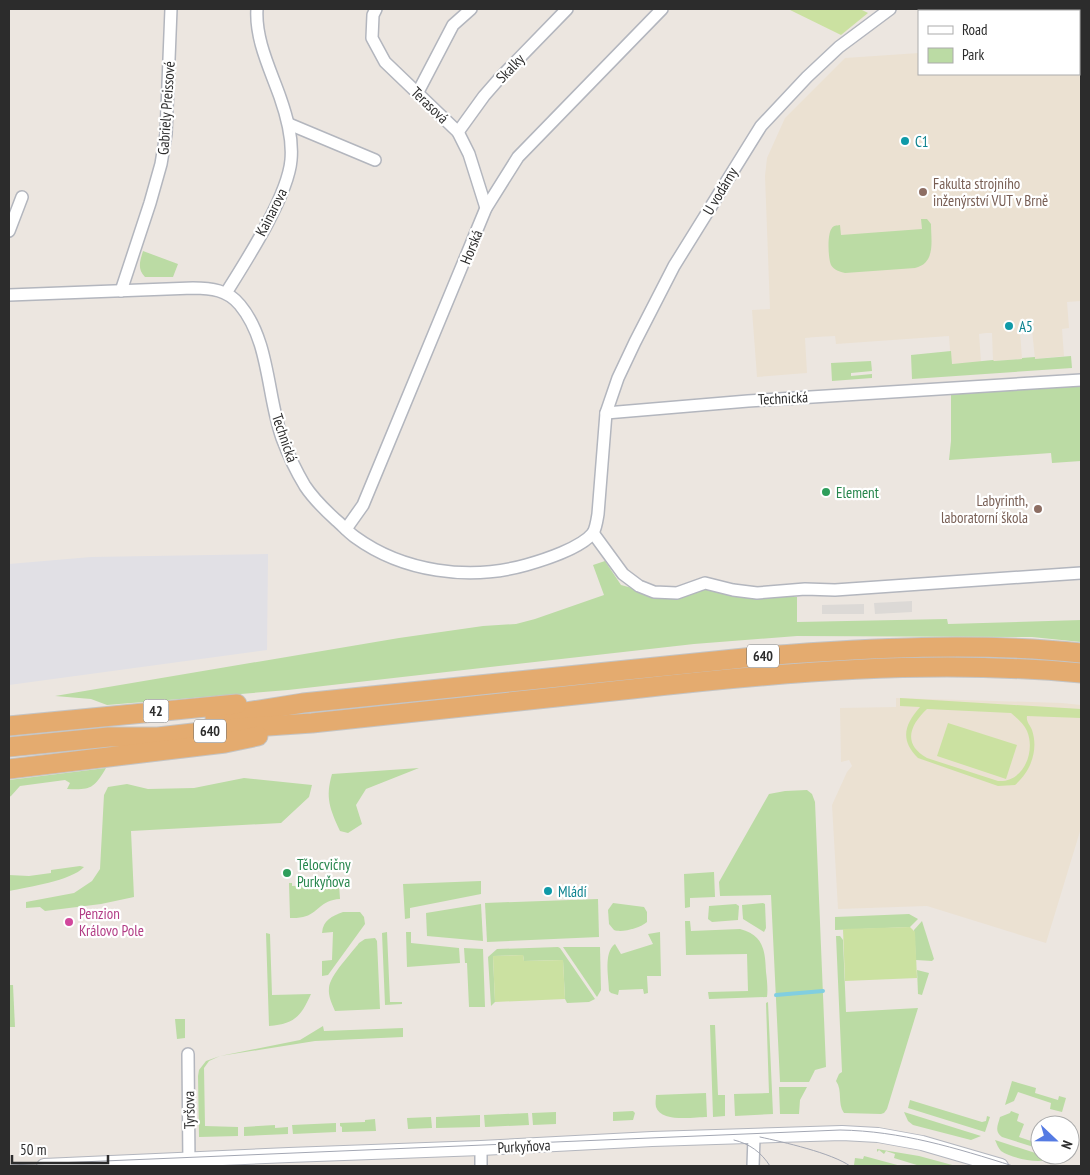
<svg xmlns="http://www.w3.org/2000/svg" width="1090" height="1175" font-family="'PT Sans Narrow',sans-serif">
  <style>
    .industrial { fill: #e1e0e5 }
    .education { fill: #ebe1d2 }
    .green { fill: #bbdba4 }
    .pitch { fill: #cbe1a1; fill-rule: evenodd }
    .plaza { fill: #dcd9d6 }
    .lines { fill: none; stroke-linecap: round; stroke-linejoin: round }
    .stream { stroke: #81cee0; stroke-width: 4 }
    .minor-casing { stroke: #b3b6be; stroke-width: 14 }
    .tertiary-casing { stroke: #b3b6be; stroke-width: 16 }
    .trunk-casing { stroke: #c4c4c4; stroke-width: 21 }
    .minor { stroke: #fff; stroke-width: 11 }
    .tertiary { stroke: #fff; stroke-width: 14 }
    .trunk { stroke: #e4ab6f; stroke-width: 19 }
    .tram { stroke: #a3a7b3; stroke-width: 1 }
    .culture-dot { fill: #0f9aa8; stroke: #fff; stroke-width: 2 }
    .education-dot { fill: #8d6e63; stroke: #fff; stroke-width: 2 }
    .leisure-dot { fill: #2e9e5b; stroke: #fff; stroke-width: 2 }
    .hotel-dot { fill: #d1479c; stroke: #fff; stroke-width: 2 }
    .labels { text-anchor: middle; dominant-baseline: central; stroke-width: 4.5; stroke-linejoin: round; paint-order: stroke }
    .shield { fill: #fff; stroke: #6b6b6b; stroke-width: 1 }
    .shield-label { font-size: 14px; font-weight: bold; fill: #2c2c2c }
    .street-label { font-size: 15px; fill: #2c2c2c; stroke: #fff }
    .culture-label { font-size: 15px; fill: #0d838f; stroke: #fff; text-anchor: start }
    .education-label { font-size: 15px; fill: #785e54; stroke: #fff; text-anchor: start }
    .leisure-label { font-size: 15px; fill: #27864d; stroke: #fff; text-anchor: start }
    .hotel-label { font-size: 15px; fill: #b23c85; stroke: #fff; text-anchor: start }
  </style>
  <rect width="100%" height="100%" fill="#ece6e0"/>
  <!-- industrial -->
  <polygon class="industrial" points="268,554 267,650 9,685 9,564 91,557"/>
  <!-- education -->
  <g class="education">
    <polygon points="1058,9 1081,9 1081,301 1067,302 1069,328 1062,329 1064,356 1035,359 1032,330 1020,331 1022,359 993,361 992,333 986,333 979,334 981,362 951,364 949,336 836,344 835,336 816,337 805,338 807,373 757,377 752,310 770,309 765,176 767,158 785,118 845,58 919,53 919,74 1079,74 1079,11 1057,11"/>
    <polygon points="896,698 1062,703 1081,705 1081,828 1046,943 927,906 838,909 832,805 847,772 852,766 849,760 841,762 840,708 896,707"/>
  </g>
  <!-- green -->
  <g class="green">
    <path d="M 921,219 L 927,219 L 931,224 C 931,241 936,263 915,268 L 845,273 C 840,272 834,270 831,265 C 828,258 827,233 832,228 C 834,225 836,226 840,225 L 841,235 L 922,229 Z"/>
    <path d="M 143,251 L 178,264 L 173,277 L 145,277 C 137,269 140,261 143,251 Z"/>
    <polygon points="951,351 952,364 993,360 994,361 1022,359 1022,358 1035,357 1035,359 1071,356 1072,368 912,379 911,355"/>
    <polygon points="871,361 872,371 851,373 851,376 872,374 872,378 832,381 831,363"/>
    <polygon points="1081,385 1081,461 1052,463 1051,453 949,460 951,441 951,392"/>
    <polygon points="605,561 621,585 672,599 706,589 755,596 797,597 797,622 947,619 948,624 1081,620 1081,642 1032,637 797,636 694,644 288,690 107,705 91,699 55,696 399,638 483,626 516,624 535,619 604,595 593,565"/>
    <path d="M 106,768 C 94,789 90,790 67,789 L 70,783 L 65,780 L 20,786 L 11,796 L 9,797 L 9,780 Z"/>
    <path d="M 419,768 L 366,789 L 356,805 L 362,824 L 348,833 L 340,831 C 330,809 325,798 332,774 Z"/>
    <polygon points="244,778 312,785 309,797 281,823 131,831 134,897 101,904 45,911 40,907 26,908 26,902 74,893 92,881 100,869 104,795 108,787 127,784 148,789 194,788"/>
    <polygon points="807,790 812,794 815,802 826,1067 815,1070 809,1082 780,1082 771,895 720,896 719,882 769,794 785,791"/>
    <path d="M 80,866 L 84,867 C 71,881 28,887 9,891 L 9,875 L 29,876 L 51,873 L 51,870 Z"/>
    <polygon points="714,872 715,897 690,898 690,907 685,908 684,874"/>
    <polygon points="481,881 481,894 410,908 410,918 405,919 403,884"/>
    <path d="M 289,883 L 292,883 L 292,886 L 339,884 L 340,899 C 320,900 318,914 303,917 C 299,918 294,918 290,918 Z"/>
    <polygon points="598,899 599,937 487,942 485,903"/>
    <path d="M 613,903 L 644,907 L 647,912 L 647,922 C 640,928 622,933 614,930 L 609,924 L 608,910 Z"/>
    <polygon points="763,903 765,904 766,928 764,932 743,919 742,905"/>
    <polygon points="481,904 483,941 427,936 426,913"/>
    <polygon points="736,904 739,906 738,920 712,922 708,919 709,906"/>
    <path d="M 343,912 L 360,912 L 364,917 L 365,924 L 328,975 L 322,976 L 322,961 L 332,960 L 333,932 L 322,933 C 323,920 332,916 343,912 Z"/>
    <polygon points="909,914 918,919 910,927 835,930 835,917"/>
    <path d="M 685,921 L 690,921 L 691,931 L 740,929 C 764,935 765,951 766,972 C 767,980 768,989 767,997 L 709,999 L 708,992 L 748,991 L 747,954 L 686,955 Z"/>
    <polygon points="922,921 934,959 932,961 916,960 914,930"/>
    <polygon points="387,932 390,1002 402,1002 402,1004 385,1005 382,933"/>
    <polygon points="406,932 411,932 411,943 459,948 460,963 407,967"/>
    <path d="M 660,932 L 661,976 L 647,976 L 648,993 L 644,994 L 643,989 L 619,990 L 618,995 L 611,993 L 609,991 C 609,978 603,953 615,944 L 621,954 L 653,944 L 648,934 Z"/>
    <path d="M 266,933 L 270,934 L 272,995 L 311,994 C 301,1016 295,1024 269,1026 Z"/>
    <path d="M 836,936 L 840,936 L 843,940 L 846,1012 L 918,1008 L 887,1109 L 884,1113 L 881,1114 L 844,1113 C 837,1103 843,1091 836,1081 L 839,1074 L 842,1072 Z"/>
    <path d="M 375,938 L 377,941 L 380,1009 L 335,1011 C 332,1004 328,996 329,988 C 330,975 351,954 359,943 L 365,939 Z"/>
    <polygon points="558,947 560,948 595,999 589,1002 567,1003 565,999 563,960 524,961 523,955 493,956 495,1002 491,1006 488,957 497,949"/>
    <polygon points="563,947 600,947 601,990 597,997"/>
    <polygon points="464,948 483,949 485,1007 469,1007 467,963 465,963"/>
    <polygon points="917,970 929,973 922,995 918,994"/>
    <polygon points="9,985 13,985 15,1027 9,1027"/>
    <polygon points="768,1002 773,1114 735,1116 734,1094 769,1093 766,1003"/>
    <polygon points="175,1019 185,1019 185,1038 177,1039"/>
    <polygon points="710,1025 715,1025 718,1095 725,1095 725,1116 713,1117"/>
    <polygon points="323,1026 324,1031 403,1028 403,1037 315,1041 220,1056 209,1061 204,1068 205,1126 238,1127 238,1136 199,1137 198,1076 199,1070 206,1061 220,1056 300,1040"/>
    <polygon points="1012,1081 1036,1088 1035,1093 1058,1100 1059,1096 1066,1098 1062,1112 1050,1109 1051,1103 1018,1092 1014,1101 1005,1105"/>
    <polygon points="779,1087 807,1087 800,1100 799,1114 780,1114"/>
    <path d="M 706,1093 L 707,1117 C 695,1117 661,1123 656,1107 C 655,1103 656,1099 656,1095 Z"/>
    <polygon points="910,1100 982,1122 986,1121 987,1116 990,1117 985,1132 908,1108"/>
    <polygon points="633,1111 635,1113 633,1120 613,1121 613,1112"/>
    <path d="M 1011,1111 L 1019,1114 L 1017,1121 L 1024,1124 L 1019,1137 L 1040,1144 L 1040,1149 L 1002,1137 C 994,1131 998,1125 1000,1117 L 1010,1113 Z"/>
    <polygon points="556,1112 556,1124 533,1125 532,1113"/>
    <polygon points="904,1112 981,1136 971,1140 913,1125 908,1121"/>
    <polygon points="528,1113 529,1125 485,1127 484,1115"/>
    <polygon points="480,1115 480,1127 436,1128 436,1117"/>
    <polygon points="431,1117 432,1128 408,1129 407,1118"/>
    <polygon points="375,1119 376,1131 342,1132 342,1127 340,1126 340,1123 365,1122 365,1120"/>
    <polygon points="336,1123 336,1132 293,1134 292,1125"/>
    <polygon points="275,1125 275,1128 288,1127 288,1134 244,1136 244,1127"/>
    <path d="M 995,1140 L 1051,1158 C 1041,1165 1011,1158 1001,1151 C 998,1148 997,1144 995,1140 Z"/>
    <polygon points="877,1149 919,1156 956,1166 920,1166 894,1158 895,1154 886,1151 884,1154 879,1150 877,1152"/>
    <polygon points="864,1156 901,1166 854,1165 855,1158 863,1159"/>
  </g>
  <!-- pitch -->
  <g class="pitch">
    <polygon points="788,9 860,9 868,13 841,35"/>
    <path d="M 900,698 L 1081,709 L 1081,718 L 1027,716 C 1026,722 1030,725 1032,730 C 1039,751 1030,772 1015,785 L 998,786 L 918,758 C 900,740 904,725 920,707 L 900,706 ZM 927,709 L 1011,713 C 1017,718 1024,724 1027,731 C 1036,752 1023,783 998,781 L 927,758 C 902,744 910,725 927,709 Z"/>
    <polygon points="948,723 1017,745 1006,779 937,756"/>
    <polygon points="910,927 915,932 917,978 845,981 843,929"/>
    <polygon points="523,955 524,961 563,960 565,999 495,1002 493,956"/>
  </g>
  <!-- plaza -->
  <g class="plaza">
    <polygon points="912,601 912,612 875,614 874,603"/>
    <polygon points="864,604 864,614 822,614 822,605"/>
  </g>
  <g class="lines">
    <!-- stream -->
    <polyline class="stream" points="776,995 823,991"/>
    <!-- minor casing -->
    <g class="minor-casing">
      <g id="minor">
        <polyline points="376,9 373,15 372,38 385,62 458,132 469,154 486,208"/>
        <polyline points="418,92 453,25 471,9"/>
        <polyline points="289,124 375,160"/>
        <polyline points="458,132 484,96 498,80 567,9"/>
        <polyline points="9,231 22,197"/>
        <polyline points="121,291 150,203 161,164 166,134 171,9"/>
        <path d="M 226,293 C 246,261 288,196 291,160 C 293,138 287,117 280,97 C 270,69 255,39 257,9"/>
        <path d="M 9,295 L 193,288 C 211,288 228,290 240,305 C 270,341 267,397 282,438 C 288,454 296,471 305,486 C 313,498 325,510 336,520 C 342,525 348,532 355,537 C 403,572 469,581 526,565 C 544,560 581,548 593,533 C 596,528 597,520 598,514 L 606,413 L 618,378 L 635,342 L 674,266 L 761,126 L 807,77 L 839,47 L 890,9"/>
        <polyline points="606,413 748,401 1081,380"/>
        <polyline points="346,529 363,505 486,208 518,157 662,9"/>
        <polyline points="593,533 623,574 639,586 654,592 677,593 705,583 733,590 757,593 805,589 835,590 1081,573"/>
        <polyline points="188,1054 189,1166"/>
        <polyline points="481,1148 481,1166"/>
        <polyline points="753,1166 754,1137"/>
      </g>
    </g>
    <!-- tertiary casing -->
    <g class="tertiary-casing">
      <polyline id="tertiary" points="44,1166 289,1155 481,1148 652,1139 842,1133 878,1135 922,1143 1001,1166"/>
    </g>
    <!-- trunk casing -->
    <g class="trunk-casing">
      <g id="trunk">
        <path d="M 215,717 L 303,703 L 764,656 C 869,648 976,642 1081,653"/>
        <polyline points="9,726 237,704"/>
        <path d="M 9,747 L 109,737 L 158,737 L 237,728 L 312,723 C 418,711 525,700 632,689 C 781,672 931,659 1081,673"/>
        <polyline points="9,769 225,743 258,736"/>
      </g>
    </g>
    <!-- minor -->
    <use href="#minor" class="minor"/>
    <!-- tertiary -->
    <use href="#tertiary" class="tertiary"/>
    <!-- trunk -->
    <use href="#trunk" class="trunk"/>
    <!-- tram -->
    <g class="tram">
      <path d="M 760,1137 C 783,1142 832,1153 850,1166"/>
      <path d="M 734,1140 C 750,1144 761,1152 770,1166"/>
      <path d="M 9,1165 L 840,1130 C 901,1131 956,1148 1013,1166"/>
    </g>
  </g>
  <!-- markers -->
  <g class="culture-dot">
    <circle cx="905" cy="141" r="5"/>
    <circle cx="1009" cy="326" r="5"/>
    <circle cx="548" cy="891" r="5"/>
  </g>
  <g class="education-dot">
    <circle cx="923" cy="192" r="5"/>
    <circle cx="1038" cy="509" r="5"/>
  </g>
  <g class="leisure-dot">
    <circle cx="826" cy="492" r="5"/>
    <circle cx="287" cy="873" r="5"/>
  </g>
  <circle class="hotel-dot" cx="69" cy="922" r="5"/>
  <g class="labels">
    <!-- shield labels -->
    <g class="shield">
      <rect x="747" y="644.5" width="32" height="23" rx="4"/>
      <rect x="143.5" y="699.5" width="25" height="23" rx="4"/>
      <rect x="194" y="719.5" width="32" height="23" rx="4"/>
    </g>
    <g class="shield-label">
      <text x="763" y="656">640</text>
      <text x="156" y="711">42</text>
      <text x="210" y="731">640</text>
    </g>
    <!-- street labels -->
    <g class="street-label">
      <text transform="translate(510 68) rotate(-46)">Skalky</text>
      <text transform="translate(430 105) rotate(44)">Terasová</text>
      <text transform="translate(166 108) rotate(-86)">Gabriely Preissové</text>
      <text transform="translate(720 191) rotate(-59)">U vodárny</text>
      <text transform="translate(271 212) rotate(-63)">Kainarova</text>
      <text transform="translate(471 247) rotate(-68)">Horská</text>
      <text transform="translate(783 398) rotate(-3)">Technická</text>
      <text transform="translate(285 438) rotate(71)">Technická</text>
      <text transform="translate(189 1110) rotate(-91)">Tyršova</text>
      <text transform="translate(524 1146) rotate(-3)">Purkyňova</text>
    </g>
    <!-- culture labels -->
    <g class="culture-label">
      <text x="915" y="141">C1</text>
      <text x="1019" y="326">A5</text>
      <text x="558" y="891">Mládí</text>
    </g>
    <!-- education labels -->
    <g class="education-label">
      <text x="933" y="183">Fakulta strojního<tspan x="933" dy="17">inženýrství VUT v Brně</tspan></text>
      <text x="1028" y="500" text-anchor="end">Labyrinth,<tspan x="1028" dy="17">laboratorní škola</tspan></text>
    </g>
    <!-- leisure labels -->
    <g class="leisure-label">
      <text x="836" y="492">Element</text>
      <text x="297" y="864">Tělocvičny<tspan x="297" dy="17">Purkyňova</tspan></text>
    </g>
    <!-- hotel labels -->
    <g class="hotel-label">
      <text x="79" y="913">Penzion<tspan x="79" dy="17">Královo Pole</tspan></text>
    </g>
  </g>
  <!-- border -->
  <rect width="1090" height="1175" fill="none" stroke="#2c2c2c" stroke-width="20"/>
  <!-- legend -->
  <rect x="918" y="10" width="162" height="65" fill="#ffffff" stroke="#ababab"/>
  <rect x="928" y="26" width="25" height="8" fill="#ffffff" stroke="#ababab"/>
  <text x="962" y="35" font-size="15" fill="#2c2c2c">Road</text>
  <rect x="928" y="48" width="25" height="15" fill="#bbdba4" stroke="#ababab"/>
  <text x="962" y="60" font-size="15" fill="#2c2c2c">Park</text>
  <!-- north arrow -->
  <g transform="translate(1055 1140) rotate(112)"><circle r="24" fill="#ffffff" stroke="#ababab"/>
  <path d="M0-4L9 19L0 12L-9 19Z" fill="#557be3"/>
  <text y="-8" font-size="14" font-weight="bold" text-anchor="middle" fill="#2c2c2c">N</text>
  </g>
  <!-- scale -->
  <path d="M12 1155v8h96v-8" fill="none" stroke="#2c2c2c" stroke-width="2.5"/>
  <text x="20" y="1155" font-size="15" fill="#2c2c2c" stroke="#ffffff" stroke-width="4" paint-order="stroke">50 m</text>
</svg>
